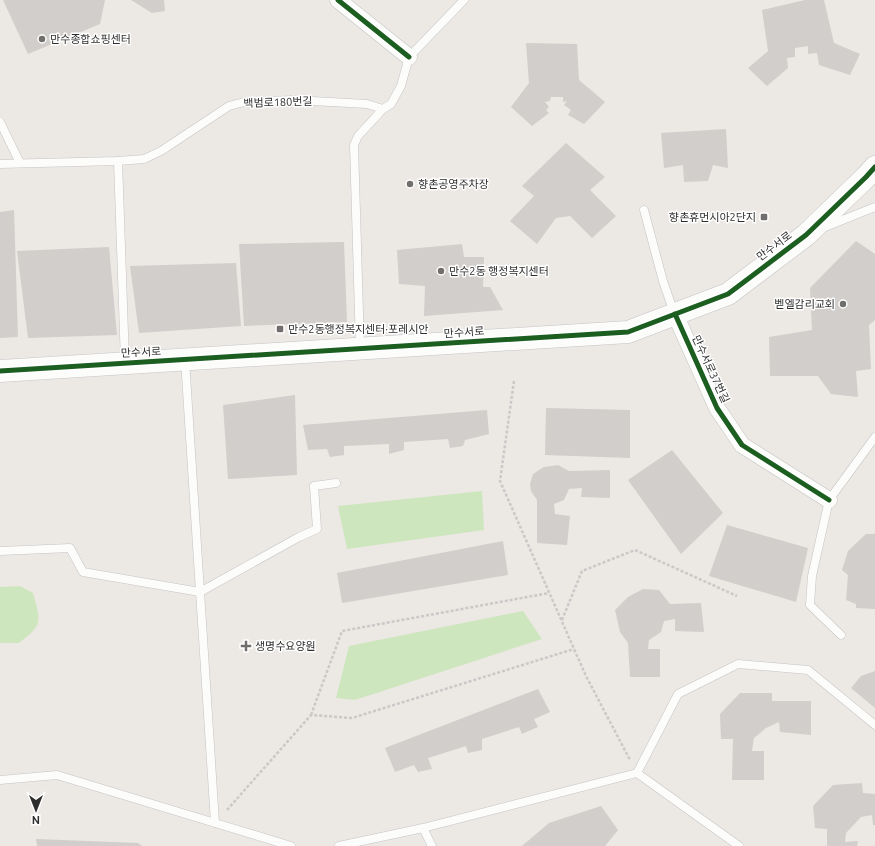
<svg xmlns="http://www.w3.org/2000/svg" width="875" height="846" font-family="Ubuntu,'Noto Sans KR',sans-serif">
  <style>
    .green { fill: #cee6be }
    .building { fill: #d1cecb }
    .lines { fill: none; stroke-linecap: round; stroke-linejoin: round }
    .lane-casing { stroke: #c5c4c5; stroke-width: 9 }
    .street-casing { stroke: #c5c4c5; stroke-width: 17 }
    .secondary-casing { stroke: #c5c4c5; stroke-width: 23 }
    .path { stroke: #c9c9c8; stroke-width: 2.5; stroke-dasharray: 3 2; stroke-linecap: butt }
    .lane { stroke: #fcfcfb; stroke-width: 8 }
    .street { stroke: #fcfcfb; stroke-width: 16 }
    .secondary { stroke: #fcfcfb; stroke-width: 22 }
    .cycleway-casing { stroke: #fff; stroke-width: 8 }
    .cycleway { stroke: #1b5e20; stroke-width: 5 }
    .poi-dot { fill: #706f6e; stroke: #fff; stroke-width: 1.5 }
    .labels { text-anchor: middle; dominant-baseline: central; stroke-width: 3; stroke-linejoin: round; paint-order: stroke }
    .poi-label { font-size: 11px; fill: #2e2e2e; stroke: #fff; text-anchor: start }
    .street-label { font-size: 11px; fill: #2e2e2e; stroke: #fff }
  </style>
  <rect width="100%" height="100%" fill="#ece8e4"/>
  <!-- green -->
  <g class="green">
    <polygon points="482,491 484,530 347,549 338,506"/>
    <path d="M 20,586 L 33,593 C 35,600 40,615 38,622 C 36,631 26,637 19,643 L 0,643 L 0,587 Z"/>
    <polygon points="523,611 542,639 355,700 336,698 349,646"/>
  </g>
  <!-- building -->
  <g class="building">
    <polygon points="3,0 105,0 100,24 28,54"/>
    <polygon points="131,0 164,0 165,11 152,13"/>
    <polygon points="805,0 824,0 834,43 860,54 850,75 819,65 817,53 808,54 808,46 795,48 795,57 787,58 788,68 767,86 748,68 768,51 762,10"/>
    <polygon points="526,43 577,44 579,80 605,102 584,124 568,115 571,110 564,105 567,101 563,102 563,97 551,97 550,101 545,102 549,107 546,110 549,113 532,126 511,107 529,83"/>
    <polygon points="726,129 728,168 713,165 708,181 684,182 683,165 664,168 661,133"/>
    <polygon points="566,143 605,177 590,190 616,216 592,238 570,216 556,218 537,244 510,221 534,196 522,186"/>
    <polygon points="14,210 18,337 0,338 0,212"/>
    <polygon points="856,241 875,254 875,320 869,325 871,369 856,371 858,397 831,394 818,376 770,376 769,337 812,330 810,288"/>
    <polygon points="344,242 347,322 244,326 239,244"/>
    <polygon points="462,244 464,257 484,257 483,287 490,287 503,310 424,316 425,286 399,284 397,250"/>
    <polygon points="109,247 117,335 28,338 17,251"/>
    <polygon points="236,263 241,326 139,333 130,266"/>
    <polygon points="295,395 297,475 228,479 223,405"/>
    <polygon points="546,408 630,410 630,458 545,455"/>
    <polygon points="487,410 489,434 465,440 463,446 450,448 448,439 404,442 404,450 389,454 389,444 344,446 344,455 330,457 327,449 308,450 303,425"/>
    <polygon points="672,450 723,513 681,554 628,480"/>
    <polygon points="558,465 569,471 610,470 610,498 581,497 582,488 569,489 564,500 554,504 555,514 570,516 567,545 537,543 537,500 531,491 530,484 533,474 544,467"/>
    <polygon points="727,525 808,548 796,602 709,576"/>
    <polygon points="866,534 875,534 875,609 856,608 856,604 846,600 848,575 842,570 848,551"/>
    <polygon points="503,541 508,575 342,603 337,573"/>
    <polygon points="643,589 659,590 670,604 701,603 704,632 675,631 675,619 664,621 661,632 649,640 648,649 660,649 660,677 630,677 628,643 620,632 615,610 628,597"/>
    <polygon points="875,671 875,708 851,688 861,676"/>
    <polygon points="538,689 550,712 534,719 538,727 522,734 519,727 482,739 482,750 468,753 466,746 428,758 432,769 418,772 414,765 395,772 385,748"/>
    <polygon points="740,693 772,693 772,701 811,701 811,735 780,732 779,722 766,728 754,738 752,751 764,751 764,780 732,780 733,739 721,739 720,714"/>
    <polygon points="862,783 863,793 875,794 875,825 873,825 872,815 861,817 846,833 845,842 858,841 857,846 827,846 827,829 815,828 813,806 833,785"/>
    <polygon points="601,806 618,830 605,846 522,846 549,823"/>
    <polygon points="36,839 138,843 142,846 37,846"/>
  </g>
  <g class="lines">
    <!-- lane casing -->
    <g class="lane-casing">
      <g id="lane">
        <polyline points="0,122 20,163"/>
        <polyline points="118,161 125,362"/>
        <polyline points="0,164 118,161 144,159 161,151 229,106 244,102 294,100 367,104 383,109 391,104 401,86 409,57 464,0"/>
        <polyline points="644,210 663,281 674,313"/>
        <polyline points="825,227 875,207"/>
        <polyline points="360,347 354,145 358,136 383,109"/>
        <polyline points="185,360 215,823"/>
        <polyline points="0,551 70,548 83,572 200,592 299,537 317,529 314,486 336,483"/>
        <polyline points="841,635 810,605 812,576 829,500 875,437"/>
        <polyline points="637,773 678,694 738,664 808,670 875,725"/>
        <polyline points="0,780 57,775 291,846"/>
        <polyline points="423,828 432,846"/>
        <polyline points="339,846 423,828 637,773 739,846"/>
      </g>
    </g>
    <!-- street casing -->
    <g class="street-casing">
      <g id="street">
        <polyline points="338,0 409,57"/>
        <polyline points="675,314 717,408 742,445 829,500"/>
      </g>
    </g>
    <!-- secondary casing -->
    <g class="secondary-casing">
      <polyline id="secondary" points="0,371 628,332 728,294 806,235 866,177 875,167"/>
    </g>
    <!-- path -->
    <g class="path">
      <polyline points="514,381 500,481 586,676 630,760"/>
      <polyline points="562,620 582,571 635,550 737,596"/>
      <polyline points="311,715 342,631 549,593"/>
      <polyline points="227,810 311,715 352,718 574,649"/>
    </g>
    <!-- lane -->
    <use href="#lane" class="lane"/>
    <!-- street -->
    <use href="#street" class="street"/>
    <!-- secondary -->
    <use href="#secondary" class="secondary"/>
    <!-- cycleway casing -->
    <g class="cycleway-casing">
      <g id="cycleway">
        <polyline points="338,0 409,57"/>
        <polyline points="675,314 717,408 742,445 829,500"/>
        <polyline points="0,371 628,332 728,294 806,235 866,177 875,167"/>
      </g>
    </g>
    <!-- cycleway -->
    <use href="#cycleway" class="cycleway"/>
  </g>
  <!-- markers -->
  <g class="poi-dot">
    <circle cx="42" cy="39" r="4"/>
    <circle cx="410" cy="184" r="4"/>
    <rect x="760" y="213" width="8" height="8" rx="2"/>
    <circle cx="441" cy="271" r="4"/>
    <circle cx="843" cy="304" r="4"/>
    <rect x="276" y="325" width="8" height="8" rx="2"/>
    <path d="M244 640h4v4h4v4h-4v4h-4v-4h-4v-4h4z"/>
  </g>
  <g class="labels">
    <!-- poi labels -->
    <g class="poi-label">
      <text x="50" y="39">만수종합쇼핑센터</text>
      <text x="418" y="184">향촌공영주차장</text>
      <text x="756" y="217" text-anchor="end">향촌휴먼시아2단지</text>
      <text x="449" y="271">만수2동 행정복지센터</text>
      <text x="835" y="304" text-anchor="end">벧엘감리교회</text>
      <text x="288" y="329">만수2동행정복지센터·포레시안</text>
      <text x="255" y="646">생명수요양원</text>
    </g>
    <!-- street labels -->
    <g class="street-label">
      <text transform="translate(278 102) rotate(-2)">백범로180번길</text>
      <text transform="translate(774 246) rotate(-37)">만수서로</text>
      <text transform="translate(464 332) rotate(-4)">만수서로</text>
      <text transform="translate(141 352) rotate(-3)">만수서로</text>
      <text transform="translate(711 369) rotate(65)">만수서로37번길</text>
    </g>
  </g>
  <!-- north arrow -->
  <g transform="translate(36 810) rotate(180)" stroke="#ffffff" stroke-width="3" paint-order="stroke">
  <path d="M0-3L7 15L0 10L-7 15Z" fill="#2e2e2e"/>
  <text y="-6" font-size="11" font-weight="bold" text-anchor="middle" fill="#2e2e2e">N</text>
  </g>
</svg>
